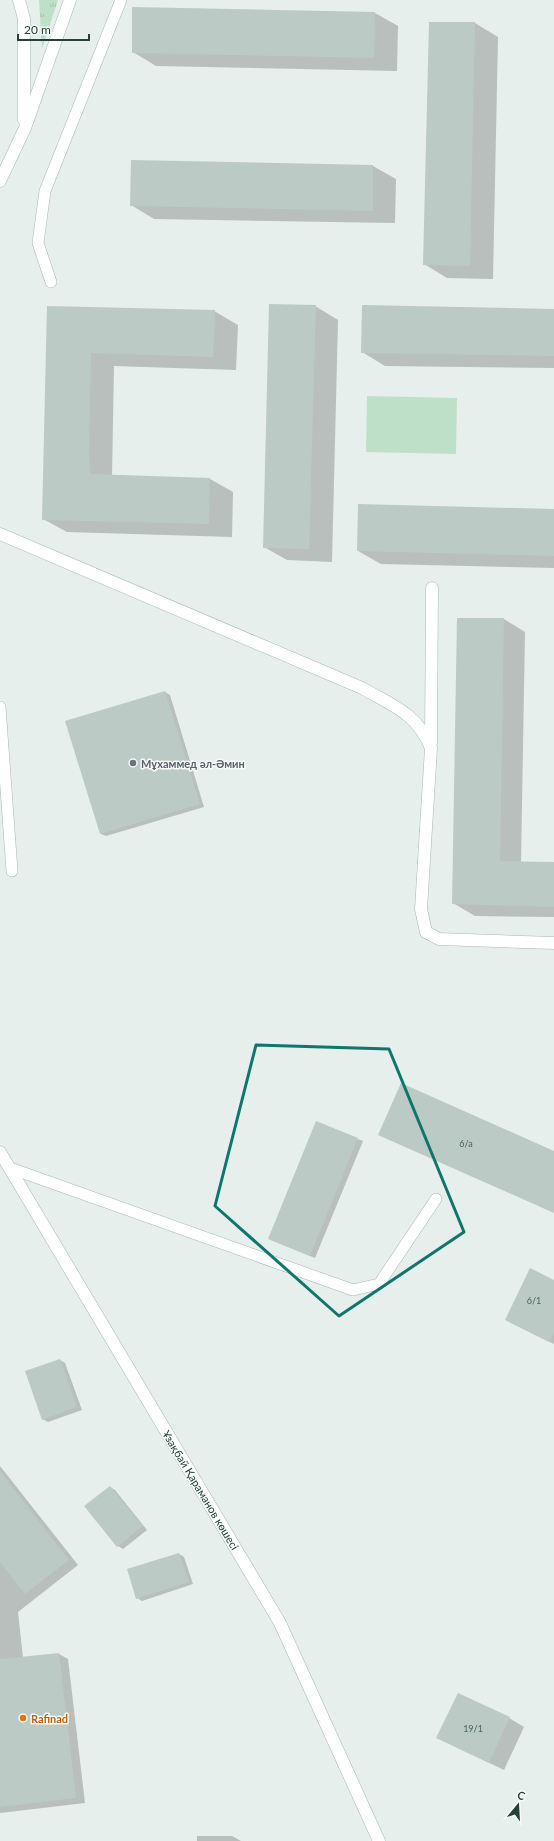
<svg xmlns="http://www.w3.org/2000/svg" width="554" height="1841" font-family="Lato,sans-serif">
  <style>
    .grass { fill: url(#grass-tufts) }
    .green { fill: #bfe0c8 }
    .shadow { fill: #0003 }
    .building { fill: #bbcac4 }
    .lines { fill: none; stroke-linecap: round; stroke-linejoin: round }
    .service-casing { stroke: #a8b8b2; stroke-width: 12 }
    .minor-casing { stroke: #a8b8b2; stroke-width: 13 }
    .tertiary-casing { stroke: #a8b8b2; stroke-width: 13 }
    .secondary-casing { stroke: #a4bbb3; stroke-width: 13 }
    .service { stroke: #fff; stroke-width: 11 }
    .minor { stroke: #fff; stroke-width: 12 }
    .tertiary { stroke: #fff; stroke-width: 12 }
    .secondary { stroke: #fff; stroke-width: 12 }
    .marked { fill: none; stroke: #0f766e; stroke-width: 3; stroke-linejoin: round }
    .worship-dot { fill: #6b7280; stroke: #f7fbf9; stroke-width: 1.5 }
    .food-dot { fill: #e8710a; stroke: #f7fbf9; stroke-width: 1.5 }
    .labels { text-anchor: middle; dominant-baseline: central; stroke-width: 3; stroke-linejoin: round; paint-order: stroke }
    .number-label { font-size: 9px; fill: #4a645c }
    .worship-label { font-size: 11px; font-weight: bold; fill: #5b616d; stroke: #f7fbf9; text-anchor: start }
    .street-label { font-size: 11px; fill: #24423a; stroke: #f7fbf9 }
    .food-label { font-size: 11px; font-weight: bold; fill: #c56008; stroke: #f7fbf9; text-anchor: start }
  </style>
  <defs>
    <pattern id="grass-tufts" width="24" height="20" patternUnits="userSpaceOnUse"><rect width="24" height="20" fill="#bfe0c8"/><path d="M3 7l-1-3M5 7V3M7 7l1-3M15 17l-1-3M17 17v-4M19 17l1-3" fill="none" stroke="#a4c1ad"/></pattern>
  </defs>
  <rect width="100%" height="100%" fill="#e6efeb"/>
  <!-- grass -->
  <polygon class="grass" points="39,0 58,0 42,49"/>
  <!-- green -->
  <polygon class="green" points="367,396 457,398 456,454 366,452"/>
  <!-- shadow -->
  <g class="shadow">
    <polygon points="375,13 398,26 397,71 156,66 133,52"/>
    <polygon points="430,23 475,23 498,37 493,279 447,278 424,264"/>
    <polygon points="373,166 396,179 395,223 154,219 131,205"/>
    <polygon points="315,306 338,320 332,562 287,560 264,547"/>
    <polygon points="48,307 214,311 238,325 236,370 114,366 112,476 210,479 233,492 232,537 67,532 43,519"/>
    <polygon points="554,310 554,368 385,366 362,352"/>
    <polygon points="554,510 554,568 381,564 358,551"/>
    <polygon points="504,619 525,632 521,863 554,863 554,917 475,916 453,903"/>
    <polygon points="165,692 170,695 204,807 106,836 101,834"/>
    <polygon points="358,1139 363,1141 315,1258 274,1241"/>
    <polygon points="554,1281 554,1344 511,1323"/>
    <polygon points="60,1360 65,1363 82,1410 48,1422 43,1419"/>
    <polygon points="0,1466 78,1565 18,1612 23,1658 59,1654 68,1659 85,1803 0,1813"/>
    <polygon points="110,1487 115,1490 147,1530 123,1549 118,1546"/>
    <polygon points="179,1554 184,1557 193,1584 142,1601 137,1598"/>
    <polygon points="509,1718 524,1727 504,1770 438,1738"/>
    <polygon points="197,1836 232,1836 241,1841 197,1841"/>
  </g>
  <!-- building -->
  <g class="building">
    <polygon points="132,7 375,12 374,58 132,53"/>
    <polygon points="429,22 475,22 470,266 423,265"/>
    <polygon points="131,160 373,165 373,211 130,206"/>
    <polygon points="269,304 316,305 309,549 263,548"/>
    <polygon points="362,305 554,309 554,356 361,353"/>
    <polygon points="47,306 215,310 213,357 91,353 89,458 91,474 210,478 209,524 42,520"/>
    <polygon points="358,504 554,509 554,556 357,551"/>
    <polygon points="457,618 504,618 500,861 554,862 554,907 452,904"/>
    <polygon points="165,691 200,804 100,834 65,721"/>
    <polygon points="401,1083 554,1151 554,1213 378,1135"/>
    <polygon points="316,1121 358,1138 310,1256 268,1239"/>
    <polygon points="530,1268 554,1280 554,1332 549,1342 505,1320"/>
    <polygon points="60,1359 77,1407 42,1420 25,1371"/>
    <polygon points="0,1471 69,1560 25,1594 0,1562"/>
    <polygon points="110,1486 143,1526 117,1547 84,1506"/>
    <polygon points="179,1553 189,1582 136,1599 127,1569"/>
    <polygon points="59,1653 76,1798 0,1807 0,1659"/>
    <polygon points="458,1693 510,1717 489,1763 436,1738"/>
  </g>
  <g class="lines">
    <!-- service casing -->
    <g class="service-casing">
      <g id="service">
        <polyline points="51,282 38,243 45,191 121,0"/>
        <polyline points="0,707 12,871"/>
        <polyline points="10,1168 353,1290 379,1284 436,1199"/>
      </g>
    </g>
    <!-- minor casing -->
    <g class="minor-casing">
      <g id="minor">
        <path d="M 0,534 L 362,688 C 393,706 417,713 431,748 L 421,909 L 426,932 L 439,939 L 554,943"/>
        <polyline points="431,743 432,588"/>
      </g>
    </g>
    <!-- tertiary casing -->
    <g class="tertiary-casing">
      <polyline id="tertiary" points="0,1152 280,1623 379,1841"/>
    </g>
    <!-- secondary casing -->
    <g class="secondary-casing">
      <g id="secondary">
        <polyline points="19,0 24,19 24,120"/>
        <polyline points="0,181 25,128 70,0"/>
      </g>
    </g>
    <!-- service -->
    <use href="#service" class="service"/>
    <!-- minor -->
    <use href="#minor" class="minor"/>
    <!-- tertiary -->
    <use href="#tertiary" class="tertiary"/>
    <!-- secondary -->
    <use href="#secondary" class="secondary"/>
  </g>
  <!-- marked area -->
  <path class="marked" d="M 256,1045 L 389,1049 L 464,1232 L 339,1316 L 215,1206 Z"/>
  <!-- markers -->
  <circle class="worship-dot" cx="133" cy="763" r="4"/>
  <circle class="food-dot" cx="23" cy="1718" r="4"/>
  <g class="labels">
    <!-- number labels -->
    <g class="number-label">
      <text x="466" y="1143">6/а</text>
      <text x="534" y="1300">6/1</text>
      <text x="473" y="1728">19/1</text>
    </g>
    <!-- worship labels -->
    <g class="worship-label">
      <text x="141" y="763">Мұхаммед әл-Әмин</text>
    </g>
    <!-- street labels -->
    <g class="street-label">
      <text transform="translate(201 1490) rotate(59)">Ұзақбай Қараманов көшесі</text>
    </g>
    <!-- food labels -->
    <g class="food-label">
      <text x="31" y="1718">Rafinad</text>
    </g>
  </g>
  <!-- north arrow -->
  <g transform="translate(518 1805) rotate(18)" stroke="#f7fbf9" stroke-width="3" paint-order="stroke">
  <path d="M0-3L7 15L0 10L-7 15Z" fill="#24423a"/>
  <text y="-6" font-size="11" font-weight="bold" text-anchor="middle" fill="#24423a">С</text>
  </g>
  <!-- scale -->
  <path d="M18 34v6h71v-6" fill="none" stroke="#24423a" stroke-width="2"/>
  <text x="24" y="34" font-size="12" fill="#24423a" stroke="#f7fbf9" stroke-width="3" paint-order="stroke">20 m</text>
</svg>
